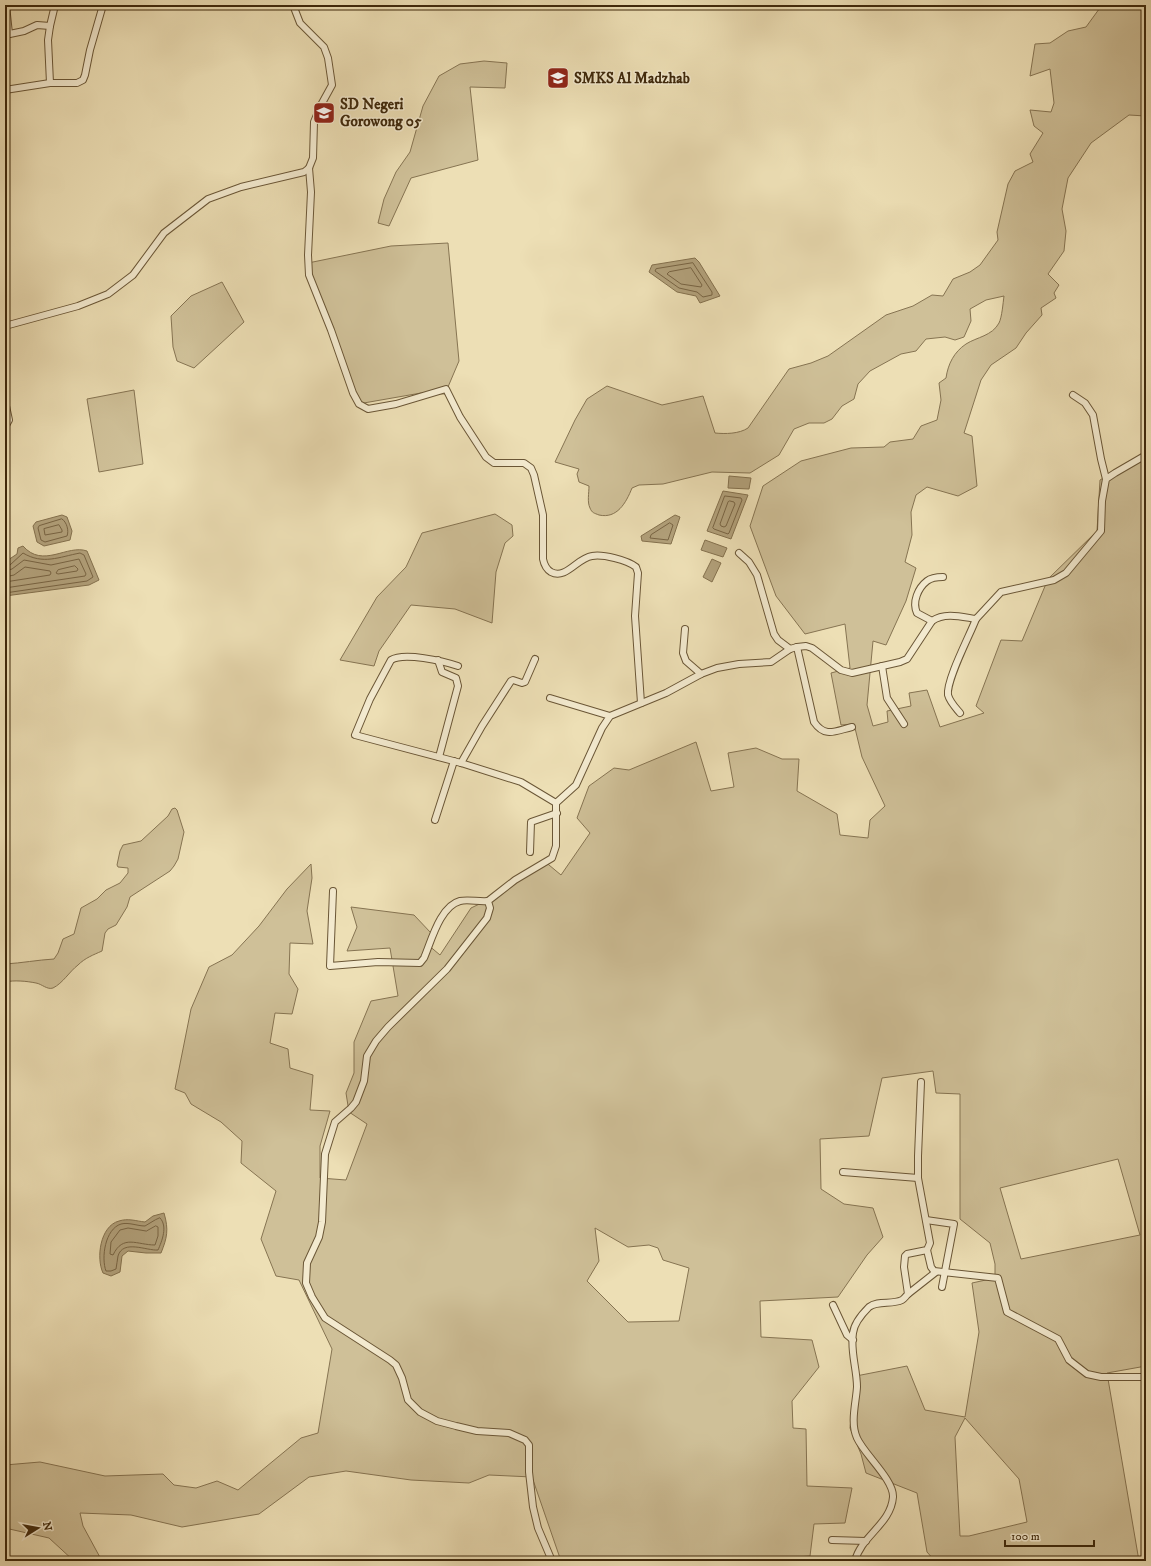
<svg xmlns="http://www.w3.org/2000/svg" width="1151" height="1566" font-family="'IM FELL DW Pica',serif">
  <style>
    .green { fill: #cfc098; stroke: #867452; fill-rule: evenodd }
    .water { fill: #b2a17b; stroke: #84714e }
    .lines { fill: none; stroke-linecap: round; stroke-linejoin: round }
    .shore { stroke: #786443; stroke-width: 1 }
    .street-casing { stroke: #6a5636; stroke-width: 8 }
    .street { stroke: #f3eacf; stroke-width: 6 }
    .labels { text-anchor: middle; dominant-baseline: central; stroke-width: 3; stroke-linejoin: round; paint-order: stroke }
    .poi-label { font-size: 15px; font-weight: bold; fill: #3e280b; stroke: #f3eacf; text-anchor: start }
  </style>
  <rect width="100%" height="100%" fill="#eddfb5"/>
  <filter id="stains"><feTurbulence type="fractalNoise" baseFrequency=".005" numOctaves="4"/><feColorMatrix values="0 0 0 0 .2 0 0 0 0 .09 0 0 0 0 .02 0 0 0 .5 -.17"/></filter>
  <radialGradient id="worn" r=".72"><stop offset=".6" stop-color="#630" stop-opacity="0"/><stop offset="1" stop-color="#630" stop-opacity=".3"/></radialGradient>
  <!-- green -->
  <g class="green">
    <path d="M 1102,5 L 1146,5 L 1146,116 L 1129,115 L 1091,143 L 1068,178 L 1062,209 L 1066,231 L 1064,251 L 1048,274 L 1059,285 L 1054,293 L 1056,298 L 1041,308 L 1042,315 L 1026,333 L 1016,348 L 991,365 L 981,380 L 964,433 L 972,436 L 977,486 L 958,496 L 927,487 L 916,495 L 911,512 L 912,535 L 905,562 L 916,568 L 906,601 L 886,645 L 873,641 L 867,705 L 873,726 L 888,722 L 887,711 L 911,706 L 909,693 L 927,690 L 940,727 L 984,713 L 976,706 L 1001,640 L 1022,641 L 1048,579 L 1097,531 L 1100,480 L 1146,452 L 1146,1366 L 1107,1373 L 1139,1561 L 935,1561 L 927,1552 L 917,1493 L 866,1473 L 861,1454 L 850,1428 L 856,1376 L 907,1366 L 925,1410 L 965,1417 L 979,1332 L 972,1283 L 995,1278 L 995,1264 L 990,1243 L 960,1219 L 960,1094 L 936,1093 L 933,1071 L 882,1078 L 869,1136 L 820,1139 L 821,1189 L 844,1204 L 873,1208 L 883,1237 L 867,1255 L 838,1297 L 760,1301 L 761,1337 L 812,1340 L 819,1367 L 792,1401 L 793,1428 L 806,1429 L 807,1486 L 852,1488 L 845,1523 L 814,1524 L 810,1556 L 783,1558 L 783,1561 L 561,1561 L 532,1477 L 489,1475 L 469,1483 L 411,1480 L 346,1471 L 309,1477 L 259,1514 L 182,1527 L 131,1515 L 80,1513 L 83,1526 L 102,1561 L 74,1561 L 49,1538 L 5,1528 L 5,1465 L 40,1462 L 105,1476 L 163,1474 L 174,1485 L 196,1488 L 217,1481 L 238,1490 L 301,1438 L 318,1433 L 332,1349 L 299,1280 L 276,1276 L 261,1239 L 276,1191 L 241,1163 L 242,1141 L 221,1122 L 191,1104 L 185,1093 L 175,1089 L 191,1009 L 209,967 L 232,955 L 259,926 L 287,889 L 311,864 L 312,878 L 307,911 L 313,944 L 290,943 L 289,974 L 298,989 L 292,1014 L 275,1013 L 270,1043 L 288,1049 L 290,1068 L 313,1075 L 310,1110 L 330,1111 L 320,1146 L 320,1178 L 346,1180 L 367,1124 L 349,1112 L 346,1093 L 354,1073 L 354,1042 L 371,1001 L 398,996 L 390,948 L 347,951 L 357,927 L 351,907 L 414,915 L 431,933 L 427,944 L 440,955 L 471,908 L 494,897 L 543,860 L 561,875 L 590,833 L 577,818 L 589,786 L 614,768 L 629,770 L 696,742 L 711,791 L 734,787 L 728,753 L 756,748 L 782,759 L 799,759 L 797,791 L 837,814 L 840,835 L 868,838 L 870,820 L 885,806 L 862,757 L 854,724 L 841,725 L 831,673 L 850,668 L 845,624 L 805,634 L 776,596 L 750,526 L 763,486 L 801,461 L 851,448 L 884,447 L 890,442 L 913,439 L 921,426 L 937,420 L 941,400 L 939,383 L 946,378 C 948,364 954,352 966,344 C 977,337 992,336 999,323 C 1002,317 1003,303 1004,296 L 986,300 L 970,309 L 971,321 L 964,337 L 955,340 L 945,337 L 926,339 L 916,351 L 901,354 L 870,371 L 858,384 L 854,399 L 842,406 L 832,419 L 824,423 L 809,423 L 794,429 L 779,455 L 750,473 L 712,472 L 663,484 L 639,485 L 632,488 C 626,503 617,519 599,515 C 594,513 592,513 590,508 C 587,502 589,493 589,486 L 579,482 L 577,474 L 579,469 L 555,462 L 575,420 L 587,399 L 607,386 L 662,405 L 703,396 L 715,433 C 725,434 739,434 748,428 L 789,369 L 811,363 L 828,356 L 886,315 L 913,306 L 932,295 L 943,296 L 953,279 L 970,272 L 980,265 L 998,240 L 997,232 L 1008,184 L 1015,171 L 1033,162 L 1030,154 L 1043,133 L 1034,126 L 1030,110 L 1051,112 L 1054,103 L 1050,69 L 1030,76 L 1035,44 L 1050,43 L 1068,31 L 1086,27 ZM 1118,1159 L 1140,1235 L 1021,1259 L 1000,1188 ZM 595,1228 L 628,1247 L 649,1245 L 658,1248 L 663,1260 L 689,1268 L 679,1321 L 628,1322 L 587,1281 L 599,1261 ZM 965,1418 L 1019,1479 L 1027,1522 L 969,1536 L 960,1536 L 955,1437 Z"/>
    <polygon points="484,61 507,63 505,88 470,87 478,160 411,178 389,226 378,223 384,199 396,172 410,152 423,106 439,76 460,64"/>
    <polygon points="448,243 459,361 445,394 421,393 358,404 308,263 391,246"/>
    <polygon points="222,282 244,322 194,368 177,361 173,347 171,316 191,296"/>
    <polygon points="134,390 143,464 99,472 87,399"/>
    <polygon points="495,514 512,525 513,536 505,543 496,572 492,623 455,609 411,605 379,651 374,666 340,660 377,597 406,567 422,533"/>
    <path d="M 175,808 L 177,810 L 184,832 L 178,859 L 174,866 L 170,871 L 130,897 L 127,907 L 116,925 L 108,929 L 105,933 L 102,951 C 93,955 85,958 78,965 C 69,972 63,983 53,988 C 47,990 42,984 36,983 C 26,981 14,980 5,982 L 5,964 C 22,963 37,960 54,959 L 58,953 L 63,939 L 74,934 L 81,908 L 97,899 L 106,890 L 120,883 L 128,873 L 128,868 L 118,867 L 117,865 L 120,851 L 123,845 L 141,841 L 168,816 L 172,809 Z"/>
  </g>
  <!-- water -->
  <g class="water">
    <polygon points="695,258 699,262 720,296 700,303 696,296 677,292 649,272 652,265"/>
    <polygon points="729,476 751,478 749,489 728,488"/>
    <polygon points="723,491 748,495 731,539 707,531"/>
    <polygon points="62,515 67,517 72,531 70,540 44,546 37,542 33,526 36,522"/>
    <polygon points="675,515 680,517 671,544 642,541 641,536"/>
    <polygon points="705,540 727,548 723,557 701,550"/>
    <path d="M 23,546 C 43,569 67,544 87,551 L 99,580 L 89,585 L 5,596 L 5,562 L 17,554 L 18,548 Z"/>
    <polygon points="712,559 721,563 712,582 703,577"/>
    <path d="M 164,1213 C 169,1230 167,1238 161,1253 L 146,1253 L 128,1251 L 122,1256 L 120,1272 L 111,1276 L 103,1273 C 96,1258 100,1226 119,1221 C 128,1218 136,1221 145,1222 L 153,1216 Z"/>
  </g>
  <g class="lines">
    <!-- shore -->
    <g class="shore">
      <polygon points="693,263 712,292 712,295 703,297 697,292 679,288 655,271 656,269"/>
      <polygon points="691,268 702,285 701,287 681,284 667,274 669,272"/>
      <polygon points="725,496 741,498 742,500 729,533 728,534 714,529 713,528"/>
      <polygon points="730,501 734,502 735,504 726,526 724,527 721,526 720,524 728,502"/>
      <path d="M 62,519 C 67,522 69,531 67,536 L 45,542 L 41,540 L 38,528 L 39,526 Z"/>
      <polygon points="670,523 673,525 668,540 650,538 651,535"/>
      <polygon points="59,525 62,530 62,532 45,535 44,529"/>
      <path d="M 5,566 L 10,565 L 23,553 C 43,565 59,557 80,553 L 84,555 L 93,577 L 87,581 L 5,593"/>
      <polygon points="75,566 78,569 77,571 58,574 56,573 58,570"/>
      <polyline points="5,571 12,569 24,560 51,565 79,559 86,574 85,576 5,588"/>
      <polyline points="5,577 14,575 25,567 50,571 51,573 50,575 5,582"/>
      <path d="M 160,1218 C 168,1226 162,1241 158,1250 C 147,1251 123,1239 118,1256 C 117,1260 117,1265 116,1269 L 111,1271 L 106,1271 C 101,1258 105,1229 121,1224 C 129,1222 137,1226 145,1226 L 155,1220 Z"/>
      <path d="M 156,1226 L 158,1227 L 158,1236 L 155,1245 C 137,1245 123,1234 113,1255 L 110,1254 L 111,1242 L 120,1230 L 128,1228 L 146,1231 Z"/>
    </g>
    <!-- street casing -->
    <g class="street-casing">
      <g id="street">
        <polyline points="6,5 9,34"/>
        <path d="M 293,5 L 300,23 L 324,47 L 328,58 L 332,85 L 321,105 L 314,122 L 313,158 L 309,168 L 311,192 L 308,255 L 309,275 L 331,330 L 353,393 L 359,404 L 368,409 L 396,404 L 446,389 L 460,417 L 486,457 L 494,463 L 524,463 L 531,468 L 534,475 L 543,515 L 543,559 C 544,564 546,569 551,572 C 566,580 577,558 592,556 C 603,554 627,560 636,567 L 638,573 L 635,616 L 641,703"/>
        <polyline points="5,35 24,31 37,25 50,26"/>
        <polyline points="50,83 48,40 50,26 55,5"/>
        <polyline points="5,90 50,83 77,83 83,80 85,75 90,50 103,5"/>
        <polyline points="5,326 78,306 108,294 133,275 164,233 208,199 241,187 304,172 309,168"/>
        <polyline points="1073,395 1085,403 1093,415 1101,459 1106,479"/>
        <polyline points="5,401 9,420 5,427"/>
        <polyline points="739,553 749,562 757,575 774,634 778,640 790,649"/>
        <path d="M 932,621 L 917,613 C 912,602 918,588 927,581 C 932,577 938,577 943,577"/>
        <polyline points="685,629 683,653 686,661 701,674"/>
        <path d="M 797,647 L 814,722 C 825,738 835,731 852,727"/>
        <polyline points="438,660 442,672 456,678 458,686 439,757"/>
        <path d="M 458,666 C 443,661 404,652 391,660 L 370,699 L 355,735 L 461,763 L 521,782 L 556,803"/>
        <polyline points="882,666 887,698 904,724"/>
        <polyline points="550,698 610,716"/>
        <path d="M 960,713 C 955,707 950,702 948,695 C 946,680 970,635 976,619"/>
        <polyline points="461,763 482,726 511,681 513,680 522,683 525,682 535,659"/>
        <polyline points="435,820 454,761"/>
        <polyline points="530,852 531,822 557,813"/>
        <path d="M 333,891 L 330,966 L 378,962 L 420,963 L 424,958 C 431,942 440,906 460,901 C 468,899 479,902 488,901"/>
        <polyline points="843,1172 918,1178"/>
        <polyline points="926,1220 954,1224 942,1287"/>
        <polyline points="927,1250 931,1267 934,1271 998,1278 1007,1312 1058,1339 1069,1360 1087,1374 1101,1377 1146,1377"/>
        <polyline points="908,1294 936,1272"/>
        <polyline points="833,1305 847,1335 853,1340"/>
        <polyline points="832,1540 866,1541"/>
        <path d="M 552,1561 L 538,1528 L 533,1507 L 529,1472 L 529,1445 L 525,1440 L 509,1433 L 477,1431 L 456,1426 L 437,1421 L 420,1412 L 408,1400 L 402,1378 L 396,1365 L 390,1360 L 325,1318 L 312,1297 L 306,1283 L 307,1263 L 319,1237 L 322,1222 L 325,1154 L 335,1122 L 351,1108 L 356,1102 L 364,1081 L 367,1056 L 376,1041 L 388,1027 L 447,969 L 487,918 L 490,908 L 488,901 L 515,880 L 552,858 L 556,846 L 556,803 L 576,785 L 602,728 L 610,716 L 666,693 L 701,674 L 717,668 L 739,664 L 771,662 L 790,649 L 797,647 L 806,646 L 812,648 L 841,670 L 852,673 L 900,662 L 907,659 L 932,621 C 945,612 962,617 976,619 L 1001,592 L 1054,580 L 1066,573 L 1101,531 L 1102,501 L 1106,479 L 1115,473 L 1146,455"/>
        <path d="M 855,1561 C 861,1536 891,1524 893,1497 C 894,1480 864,1454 857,1438 C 850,1423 856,1403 857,1387 C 857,1369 850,1351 853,1333 C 854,1324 863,1313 869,1307 C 878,1300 892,1305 902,1300 C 904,1299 906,1296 908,1294 L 904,1267 L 905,1256 L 907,1254 L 927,1250 L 930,1243 L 918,1178 L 918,1156 L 921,1082"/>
      </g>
    </g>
    <!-- street -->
    <use href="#street" class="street"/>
  </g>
  <!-- icons -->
  <defs>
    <g id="school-square" transform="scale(1.15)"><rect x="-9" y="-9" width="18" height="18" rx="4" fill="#8f2418" stroke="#f3eacf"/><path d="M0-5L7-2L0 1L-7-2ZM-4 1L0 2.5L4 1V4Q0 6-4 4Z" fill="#fff"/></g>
  </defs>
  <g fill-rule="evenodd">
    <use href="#school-square" x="558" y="78"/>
    <use href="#school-square" x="324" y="113"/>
  </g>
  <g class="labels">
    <!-- poi labels -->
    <g class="poi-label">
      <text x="574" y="78">SMKS Al Madzhab</text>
      <text x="340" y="104">SD Negeri<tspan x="340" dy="17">Gorowong 05</tspan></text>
    </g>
  </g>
  <!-- margin -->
  <rect width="1151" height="1566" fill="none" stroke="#eddfb5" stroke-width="20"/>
  <rect x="6" y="6" width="1139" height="1554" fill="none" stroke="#3e280b" stroke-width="2"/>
  <rect x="10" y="10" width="1131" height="1546" fill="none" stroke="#3e280b"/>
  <!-- north arrow -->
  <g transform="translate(38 1528) rotate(79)" stroke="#f3eacf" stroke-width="3" paint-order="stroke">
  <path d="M0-3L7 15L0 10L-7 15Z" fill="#3e280b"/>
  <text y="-6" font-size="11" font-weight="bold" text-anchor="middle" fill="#3e280b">N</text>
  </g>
  <!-- scale -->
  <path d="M1005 1540v6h89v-6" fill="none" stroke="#3e280b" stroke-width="2"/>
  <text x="1011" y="1540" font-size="12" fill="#3e280b" stroke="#f3eacf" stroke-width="3" paint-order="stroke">100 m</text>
  <rect width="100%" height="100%" filter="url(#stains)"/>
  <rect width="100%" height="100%" fill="url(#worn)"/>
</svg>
